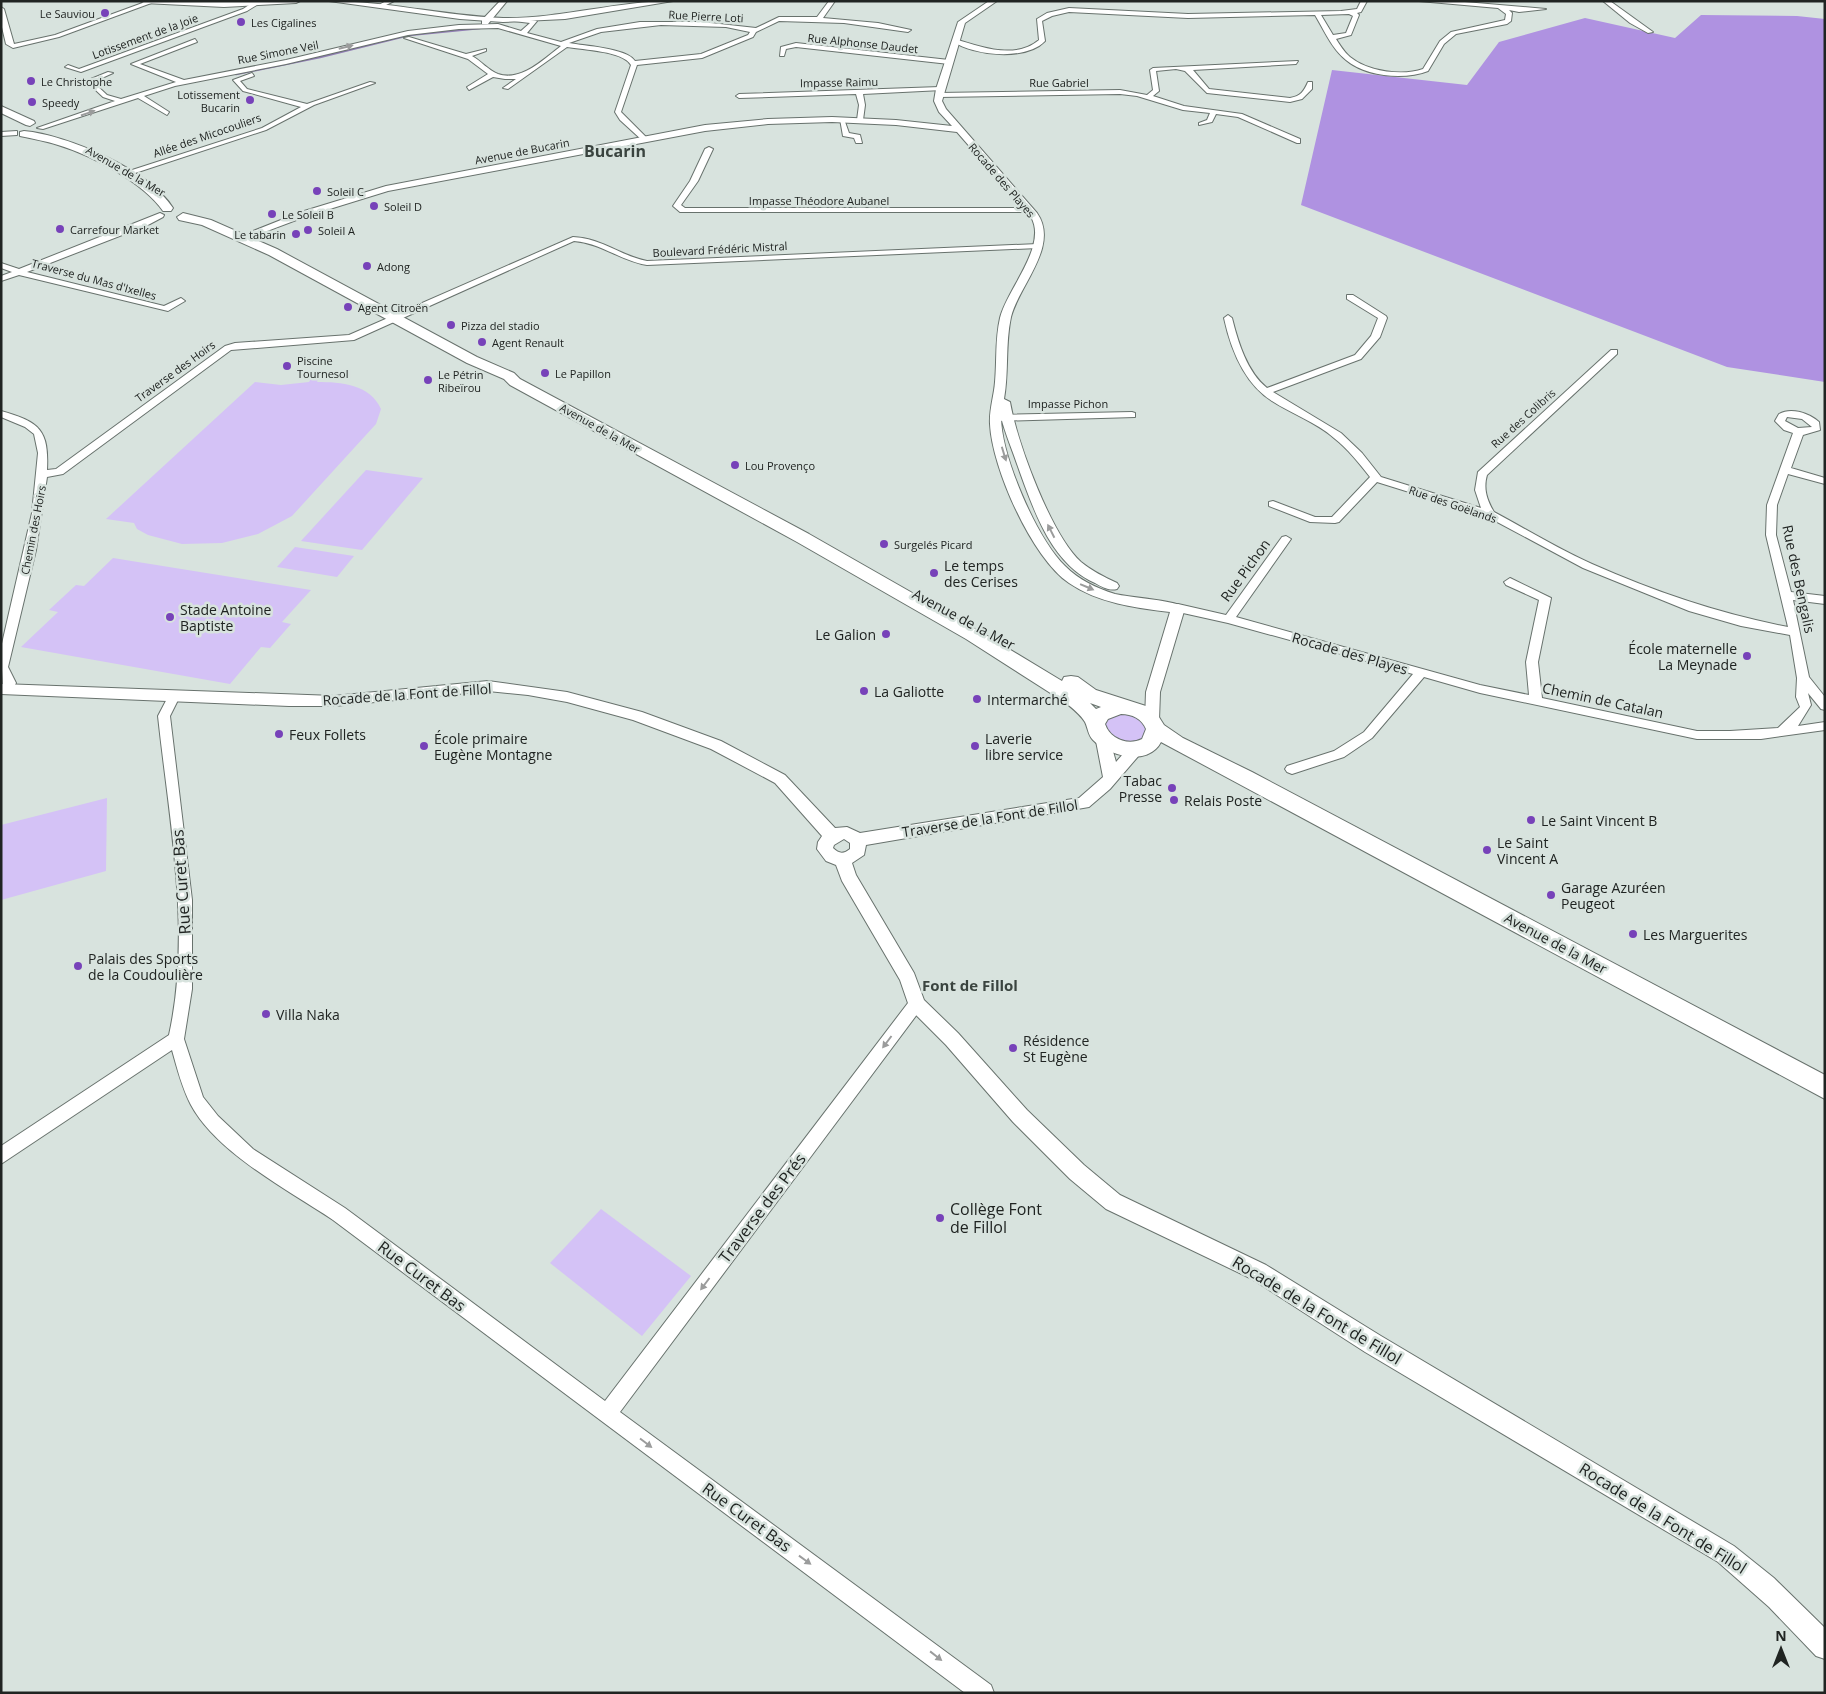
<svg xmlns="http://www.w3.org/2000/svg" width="1826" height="1694" font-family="'Open Sans',sans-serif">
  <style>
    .green { fill: #d4c2f6 }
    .forest { fill: #af92e1 }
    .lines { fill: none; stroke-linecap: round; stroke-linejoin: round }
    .stream { stroke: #8f7cb2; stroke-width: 2.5 }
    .minor-casing { stroke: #68726d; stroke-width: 2 }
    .tertiary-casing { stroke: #68726d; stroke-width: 2 }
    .secondary-casing { stroke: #68726d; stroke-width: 2 }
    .primary-casing { stroke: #68726d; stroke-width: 2 }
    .minor { fill: #fff; fill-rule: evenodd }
    .tertiary { fill: #fff; fill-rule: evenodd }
    .secondary { fill: #fff; fill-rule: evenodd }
    .primary { fill: #fff; fill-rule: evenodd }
    .oneway { fill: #9b9c9c }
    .poi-dot { fill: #7742b9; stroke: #d8e3de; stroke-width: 2 }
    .labels { text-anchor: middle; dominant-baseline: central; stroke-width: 5; stroke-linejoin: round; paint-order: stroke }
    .far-poi-label { font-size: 11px; fill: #202422; stroke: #d8e3de; text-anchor: start }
    .far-street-label { font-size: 11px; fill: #202422; stroke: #d8e3de }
    .poi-label { font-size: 14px; fill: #202422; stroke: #d8e3de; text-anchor: start }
    .street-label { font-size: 14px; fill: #202422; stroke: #d8e3de }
    .neighbourhood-label { font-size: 15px; font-weight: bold; fill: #3a443f; stroke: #d8e3de }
    .far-district-label { font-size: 16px; font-weight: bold; fill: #3a443f; stroke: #d8e3de }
    .near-street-label { font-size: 16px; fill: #202422; stroke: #d8e3de }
    .near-poi-label { font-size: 16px; fill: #202422; stroke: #d8e3de; text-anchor: start }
  </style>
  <rect width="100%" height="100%" fill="#d8e3de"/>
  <!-- green -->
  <g class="green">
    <path d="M 312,377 L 319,377 L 317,382 C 341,382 370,384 381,409 L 376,424 L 292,516 L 258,534 L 222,543 L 182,544 L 148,535 L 137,529 L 134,523 L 106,519 L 255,382 L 281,385 L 309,382 Z"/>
    <polygon points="366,470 423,478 362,550 301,541"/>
    <polygon points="295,547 354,556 337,577 277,567"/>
    <polygon points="113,558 311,590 282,622 291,624 270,648 261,647 230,684 21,647 58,612 49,610 76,585 84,586"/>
    <polygon points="1131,708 1155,735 1121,749 1099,717"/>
    <polygon points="107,798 106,871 1,900 1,825"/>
    <polygon points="601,1209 691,1276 642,1336 550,1263"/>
  </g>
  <!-- forest -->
  <polygon class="forest" points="1701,15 1797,16 1825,19 1825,382 1727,367 1301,205 1332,70 1467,85 1499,42 1585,18 1675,38"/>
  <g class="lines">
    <!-- stream -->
    <polyline class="stream" points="236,74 320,57 409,35 480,28"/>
    <!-- minor casing -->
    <g class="minor-casing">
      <g id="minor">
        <polygon points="148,1 154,2 59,37 13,48 6,44 1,23 1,7 4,9 14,44 55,35"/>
        <polygon points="255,1 263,1 247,11 81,72 65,67 68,65 79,69 243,9"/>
        <polygon points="386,1 394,1 382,7 377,6"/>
        <path d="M 829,1 L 835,1 L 823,18 L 878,23 L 911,30 L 908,32 L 844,23 L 779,21 L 756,32 L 753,37 L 702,58 L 637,65 L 621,112 L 646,137 L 646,141 L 643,141 L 620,120 L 615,112 L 631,65 C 623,51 584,50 567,47 L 508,89 L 503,88 L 516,79 L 505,79 L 493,77 L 469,90 L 467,87 L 488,74 L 468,59 L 404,38 L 409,37 L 466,54 L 486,49 L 486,51 L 472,56 C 481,61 488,70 498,74 C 521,82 544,59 561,46 L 498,28 L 459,29 L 408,35 L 286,64 L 175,86 L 144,96 L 169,112 L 167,115 L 138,98 L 43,129 L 37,128 L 115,101 L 103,97 L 86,81 L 108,72 L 113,73 L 93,82 L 107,95 L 121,99 L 176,82 L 131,64 L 195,39 L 197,42 L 140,64 L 184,80 L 286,60 L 408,31 L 459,25 L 498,24 L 521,31 L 530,23 L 514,21 L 516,18 L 537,21 L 527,33 L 561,42 L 597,29 L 640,22 L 702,22 L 756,28 L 779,17 L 817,17 ZM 661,25 L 726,27 L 750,32 L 748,35 L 701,54 L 635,61 C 627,48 584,46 569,43 L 601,32 Z"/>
        <path d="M 1361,1 L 1367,1 L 1361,12 L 1357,13 L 1359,15 L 1351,35 L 1336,39 C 1340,45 1344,52 1350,57 C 1368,72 1403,76 1423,69 L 1440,41 L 1451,32 L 1505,20 L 1506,14 L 1498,8 L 1419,1 L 1453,1 L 1546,9 L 1519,12 L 1509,10 L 1512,13 L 1511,21 L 1507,24 L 1456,34 L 1444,44 L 1428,71 C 1405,80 1366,77 1346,60 C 1332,49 1324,30 1315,15 L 1188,18 L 1069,12 L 1052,16 L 1042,21 L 1045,41 C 1026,61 974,56 952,41 L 955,39 C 981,47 1015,60 1039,40 L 1037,19 L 1047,13 L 1069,8 L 1188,14 L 1341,11 L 1357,9 ZM 1349,14 L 1353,16 L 1346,33 L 1333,35 L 1321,15 Z"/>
        <polygon points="1603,1 1610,1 1653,32 1648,33 1630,23"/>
        <polygon points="796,43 949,60 952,62 949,64 796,47 786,49 784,56 780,56 781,47"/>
        <path d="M 1298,61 L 1296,64 L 1193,70 L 1209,89 L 1290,98 C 1301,96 1304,91 1308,82 L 1312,82 L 1312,89 L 1302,99 L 1290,102 L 1207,93 L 1185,71 L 1176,69 L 1156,71 L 1159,91 L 1153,96 L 1184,106 L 1242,114 L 1300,139 L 1300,143 L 1297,143 L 1238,117 L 1216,114 L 1212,122 L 1199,125 L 1199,123 L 1207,120 L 1210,113 L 1183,110 L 1137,96 L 1120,94 L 939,97 L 936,95 L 939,93 L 1120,90 L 1147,95 L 1153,90 L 1150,70 L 1153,68 Z"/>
        <polygon points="252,73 254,76 240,81 247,89 307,104 370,82 375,83 314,105 266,130 129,175 129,171 262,128 301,107 243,91 233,80"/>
        <polygon points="940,87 942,90 863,94 865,105 863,120 860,122 857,120 859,105 856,94 739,98 736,96 739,94"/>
        <polygon points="840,119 844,119 849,133 860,135 862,143 856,143 854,138 843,136"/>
        <polygon points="17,131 17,135 1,136 1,132"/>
        <polygon points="709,147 713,149 698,181 681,205 685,208 1029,208 1033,210 1029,212 680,212 673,206 690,181 705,149"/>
        <polygon points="160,213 164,215 163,217 148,225 27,272 164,306 181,298 185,301 168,311 19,275 1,281 1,276 12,272 1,268 1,263 19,269"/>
        <path d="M 573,237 C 601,238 621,256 647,261 L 1038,244 L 1042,246 L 1038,248 L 647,265 C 621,261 601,243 574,241 L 354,340 L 231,350 L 63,474 L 47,477 L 36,550 L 8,667 L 16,683 L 11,692 L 3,692 L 1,648 L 32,513 L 38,453 L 34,434 L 25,427 L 1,417 L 1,411 C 40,422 49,430 47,470 L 56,469 L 225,346 L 235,343 L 349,335 Z"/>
        <path d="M 1347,295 L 1353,295 L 1386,316 L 1387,318 L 1380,337 L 1361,359 L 1273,392 L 1341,433 L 1362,453 L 1381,477 L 1481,508 L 1475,490 L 1478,472 L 1611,350 L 1617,350 L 1617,354 L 1487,475 C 1483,489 1487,500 1494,512 C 1526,529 1558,549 1592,564 C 1655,592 1720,614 1788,627 L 1766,535 L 1767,505 L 1793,433 L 1784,430 L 1775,421 L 1779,414 C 1791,407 1809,413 1819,422 L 1820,430 L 1803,435 L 1791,468 L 1825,478 L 1825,484 L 1788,474 L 1777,505 L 1776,535 L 1791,592 L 1825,596 L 1825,604 L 1793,600 L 1809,677 L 1825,697 L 1825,710 L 1821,709 L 1808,693 L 1811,705 L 1798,726 L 1825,722 L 1825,730 L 1761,739 L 1697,739 L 1480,693 L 1424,677 L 1372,738 L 1344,757 L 1292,774 L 1287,772 L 1285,769 L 1287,766 L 1334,751 L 1364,732 L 1413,674 L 1228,623 L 1174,611 L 1174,605 L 1178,604 L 1226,615 L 1282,537 L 1286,536 L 1291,539 L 1236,617 L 1480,685 L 1529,695 L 1526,662 L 1539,600 L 1506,585 L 1504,582 L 1510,578 L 1551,598 L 1538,662 L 1542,698 L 1697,731 L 1730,731 L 1778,728 L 1800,707 L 1796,697 L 1797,678 L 1790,635 L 1741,626 L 1689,611 L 1583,568 L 1486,516 L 1377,482 L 1339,522 L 1335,523 L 1310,522 L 1269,506 L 1269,502 L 1273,501 L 1315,517 L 1332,517 L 1370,477 C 1359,463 1348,449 1334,438 C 1316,422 1292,414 1272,401 C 1244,383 1231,350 1224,318 L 1228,315 L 1232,318 C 1238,342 1247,372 1267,388 L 1355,355 L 1371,336 L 1378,318 L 1347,299 ZM 1787,417 L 1802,419 L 1812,427 L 1798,428 L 1785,421 Z"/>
        <polygon points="1132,412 1135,413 1135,417 996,421 991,418 996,415"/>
        <path d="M 174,692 L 180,696 L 170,716 L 192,900 L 192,989 L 184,1039 L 203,1097 L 218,1116 L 253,1149 L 345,1208 L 605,1401 L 911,999 L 916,998 L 921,999 L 924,1004 L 921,1009 L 620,1412 L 991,1685 L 994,1693 L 965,1693 L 333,1220 C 288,1190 217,1153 191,1105 C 182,1088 177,1068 172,1050 L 1,1164 L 1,1146 L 169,1035 C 192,931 169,820 158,716 L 170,693 Z"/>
      </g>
    </g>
    <!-- tertiary casing -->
    <g class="tertiary-casing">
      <g id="tertiary">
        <polygon points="500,1 507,1 488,24 482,24 482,20"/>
        <path d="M 989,1 L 997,1 L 965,23 L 942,101 L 946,109 L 1037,213 C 1060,246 1019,285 1011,317 C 1005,344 1009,372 1004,399 L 1010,402 C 1017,442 1051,535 1081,562 C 1092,571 1104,577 1117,583 L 1119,586 L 1117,589 C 1109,591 1102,587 1095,583 C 1050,563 1033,508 1017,464 C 1012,449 1005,433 1001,417 C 1001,456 1037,539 1065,566 C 1079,580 1096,588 1115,594 C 1127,597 1180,601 1185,608 L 1160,692 L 1159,720 L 1157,724 L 1147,724 L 1145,720 L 1146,692 L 1170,612 C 1136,608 1098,603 1069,583 C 1032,558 992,468 990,424 C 989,410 994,396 995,382 C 997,361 995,339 1000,318 C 1007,289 1048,246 1031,217 L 957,132 L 896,125 L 832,122 L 768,124 L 705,131 L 388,191 L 307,216 L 251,237 L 243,235 L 301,212 L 386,186 L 705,125 L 768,119 L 832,117 L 896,120 L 952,126 L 939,112 L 934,101 L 936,89 L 958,22 Z"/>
        <path d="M 488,681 L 567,692 L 642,712 L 721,741 L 785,775 L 835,828 L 847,827 L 860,833 L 1079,798 L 1103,777 L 1096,741 L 1099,737 L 1109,737 L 1116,762 L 1131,745 L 1141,745 L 1144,749 L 1141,753 L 1110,789 L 1089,807 L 866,845 L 864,855 L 852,863 L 856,875 L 914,973 L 924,1000 L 958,1033 L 1027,1110 L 1084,1165 L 1120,1195 L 1266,1265 L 1381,1336 L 1734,1546 L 1774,1578 L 1825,1628 L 1825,1659 L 1816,1656 L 1769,1607 L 1718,1562 L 1365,1352 L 1252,1279 L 1106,1209 L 1070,1179 L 1013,1122 L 946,1045 L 910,1009 L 900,980 L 842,881 L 836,865 L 826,861 L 817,849 L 818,842 L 822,836 L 775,783 L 711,749 L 633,720 L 567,702 L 528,695 L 488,691 L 334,706 L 289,706 L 1,694 L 1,684 L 334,696 ZM 844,839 L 850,843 L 850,849 C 844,854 839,854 833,848 L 834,845 Z"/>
      </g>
    </g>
    <!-- secondary casing -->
    <g class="secondary-casing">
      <g id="secondary">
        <polygon points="140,1 300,1 296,3 224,7 144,3"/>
        <path d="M 329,1 C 388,1 444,16 503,18 C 560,19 616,1 673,1 L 565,19 L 503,22 L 460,19 Z"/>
      </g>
    </g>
    <!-- primary casing -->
    <g class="primary-casing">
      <g id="primary">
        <polygon points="1,106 34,121 35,123 30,126 26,125 1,113"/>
        <path d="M 24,131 C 68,135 149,170 173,208 L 171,211 L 163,211 C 143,182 91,155 58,145 C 46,141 33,139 20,136 L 20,132 Z"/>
        <path d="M 183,213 L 211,220 L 277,249 L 477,357 L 514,373 L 520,379 L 809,534 L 979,631 L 1062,681 L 1064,677 L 1071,676 L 1078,677 L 1096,690 L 1149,707 L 1157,714 L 1164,725 L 1183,738 L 1252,772 L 1825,1075 L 1825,1099 L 1161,742 C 1148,767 1108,756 1093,740 C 1088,735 1088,728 1085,722 C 1081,715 1072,708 1066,703 L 966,639 L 797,542 L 510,385 L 504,379 L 467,363 L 269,255 L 202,225 L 179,220 L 177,217 ZM 1090,703 L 1101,707 L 1096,709 ZM 1121,714 C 1132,714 1142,719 1146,729 L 1142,739 C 1128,746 1110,739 1105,724 L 1108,719 Z"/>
      </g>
    </g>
    <!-- minor -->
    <use href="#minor" class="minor"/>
    <!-- tertiary -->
    <use href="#tertiary" class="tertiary"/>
    <!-- secondary -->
    <use href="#secondary" class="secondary"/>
    <!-- primary -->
    <use href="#primary" class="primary"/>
  </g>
  <!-- one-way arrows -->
  <defs><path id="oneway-solid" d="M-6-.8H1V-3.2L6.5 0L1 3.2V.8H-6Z" transform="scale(1.25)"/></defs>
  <g class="oneway">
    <use href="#oneway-solid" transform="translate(346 47) rotate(-14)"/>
    <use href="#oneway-solid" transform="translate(88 113) rotate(-19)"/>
    <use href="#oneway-solid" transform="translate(1004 454) rotate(73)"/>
    <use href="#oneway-solid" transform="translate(1051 531) rotate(-117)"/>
    <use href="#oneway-solid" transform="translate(1087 587) rotate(23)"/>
    <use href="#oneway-solid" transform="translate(887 1042) rotate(127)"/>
    <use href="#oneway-solid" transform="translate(705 1284) rotate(127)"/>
    <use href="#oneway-solid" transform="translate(646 1443) rotate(37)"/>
    <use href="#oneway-solid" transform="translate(805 1560) rotate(36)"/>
    <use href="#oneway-solid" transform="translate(936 1656) rotate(38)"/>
  </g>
  <!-- markers -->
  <g class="poi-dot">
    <circle cx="105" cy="13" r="5"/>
    <circle cx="241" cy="22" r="5"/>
    <circle cx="31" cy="81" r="5"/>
    <circle cx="250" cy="100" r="5"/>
    <circle cx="32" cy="102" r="5"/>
    <circle cx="317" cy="191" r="5"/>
    <circle cx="374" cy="206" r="5"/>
    <circle cx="272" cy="214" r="5"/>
    <circle cx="60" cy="229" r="5"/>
    <circle cx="308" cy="230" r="5"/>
    <circle cx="296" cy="234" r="5"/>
    <circle cx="367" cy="266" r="5"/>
    <circle cx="348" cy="307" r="5"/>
    <circle cx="451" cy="325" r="5"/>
    <circle cx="482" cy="342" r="5"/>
    <circle cx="287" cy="366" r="5"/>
    <circle cx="545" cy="373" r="5"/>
    <circle cx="428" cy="380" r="5"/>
    <circle cx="735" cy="465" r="5"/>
    <circle cx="884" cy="544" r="5"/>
    <circle cx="934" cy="573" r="5"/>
    <circle cx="170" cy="617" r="5"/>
    <circle cx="886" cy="634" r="5"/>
    <circle cx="1747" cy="656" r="5"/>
    <circle cx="864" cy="691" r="5"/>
    <circle cx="977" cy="699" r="5"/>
    <circle cx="279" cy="734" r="5"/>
    <circle cx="424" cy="746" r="5"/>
    <circle cx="975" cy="746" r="5"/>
    <circle cx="1172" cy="788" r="5"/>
    <circle cx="1174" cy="800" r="5"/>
    <circle cx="1531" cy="820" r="5"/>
    <circle cx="1487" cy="850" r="5"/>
    <circle cx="1551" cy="895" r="5"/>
    <circle cx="1633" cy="934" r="5"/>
    <circle cx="78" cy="966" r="5"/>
    <circle cx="266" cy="1014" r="5"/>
    <circle cx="1013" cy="1048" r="5"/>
    <circle cx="940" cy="1218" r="5"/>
  </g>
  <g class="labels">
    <!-- far-poi labels -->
    <g class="far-poi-label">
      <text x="95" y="13" text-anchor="end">Le Sauviou</text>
      <text x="251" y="22">Les Cigalines</text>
      <text x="41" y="81">Le Christophe</text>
      <text x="240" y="94" text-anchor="end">Lotissement<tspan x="240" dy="13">Bucarin</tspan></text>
      <text x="42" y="102">Speedy</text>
      <text x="327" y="191">Soleil C</text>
      <text x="384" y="206">Soleil D</text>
      <text x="282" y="214">Le Soleil B</text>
      <text x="70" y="229">Carrefour Market</text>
      <text x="318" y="230">Soleil A</text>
      <text x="286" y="234" text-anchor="end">Le tabarin</text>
      <text x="377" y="266">Adong</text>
      <text x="358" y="307">Agent Citroën</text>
      <text x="461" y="325">Pizza del stadio</text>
      <text x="492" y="342">Agent Renault</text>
      <text x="297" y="360">Piscine<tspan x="297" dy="13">Tournesol</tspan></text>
      <text x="555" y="373">Le Papillon</text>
      <text x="438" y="374">Le Pétrin<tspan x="438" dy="13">Ribeïrou</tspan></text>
      <text x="745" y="465">Lou Provenço</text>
      <text x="894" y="544">Surgelés Picard</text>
    </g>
    <!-- far-street labels -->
    <g class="far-street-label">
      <text transform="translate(706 16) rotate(3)">Rue Pierre Loti</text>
      <text transform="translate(145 36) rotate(-20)">Lotissement de la Joie</text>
      <text transform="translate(863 43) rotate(6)">Rue Alphonse Daudet</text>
      <text transform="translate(278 52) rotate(-11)">Rue Simone Veil</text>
      <text transform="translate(839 82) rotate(-1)">Impasse Raimu</text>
      <text x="1059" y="82">Rue Gabriel</text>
      <text transform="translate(207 135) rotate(-19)">Allée des Micocouliers</text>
      <text transform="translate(522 151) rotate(-11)">Avenue de Bucarin</text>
      <text transform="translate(126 171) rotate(30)">Avenue de la Mer</text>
      <text transform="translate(1002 180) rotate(49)">Rocade des Playes</text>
      <text x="819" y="200">Impasse Théodore Aubanel</text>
      <text transform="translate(720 249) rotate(-3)">Boulevard Frédéric Mistral</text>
      <text transform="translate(94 279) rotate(15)">Traverse du Mas d'Ixelles</text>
      <text transform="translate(175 371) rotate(-36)">Traverse des Hoirs</text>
      <text x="1068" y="403">Impasse Pichon</text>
      <text transform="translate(1523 418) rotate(-42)">Rue des Colibris</text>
      <text transform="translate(600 428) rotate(29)">Avenue de la Mer</text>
      <text transform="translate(1453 504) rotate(19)">Rue des Goëlands</text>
      <text transform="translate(33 530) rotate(-79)">Chemin des Hoirs</text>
    </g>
    <!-- poi labels -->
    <g class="poi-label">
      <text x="944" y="565">Le temps<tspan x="944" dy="16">des Cerises</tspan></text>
      <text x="180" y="609">Stade Antoine<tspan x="180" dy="16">Baptiste</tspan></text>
      <text x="876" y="634" text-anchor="end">Le Galion</text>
      <text x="1737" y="648" text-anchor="end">École maternelle<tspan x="1737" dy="16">La Meynade</tspan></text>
      <text x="874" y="691">La Galiotte</text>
      <text x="987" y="699">Intermarché</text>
      <text x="289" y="734">Feux Follets</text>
      <text x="434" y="738">École primaire<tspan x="434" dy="16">Eugène Montagne</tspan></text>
      <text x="985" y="738">Laverie<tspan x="985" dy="16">libre service</tspan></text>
      <text x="1162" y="780" text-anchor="end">Tabac<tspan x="1162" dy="16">Presse</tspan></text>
      <text x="1184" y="800">Relais Poste</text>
      <text x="1541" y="820">Le Saint Vincent B</text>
      <text x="1497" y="842">Le Saint<tspan x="1497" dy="16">Vincent A</tspan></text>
      <text x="1561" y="887">Garage Azuréen<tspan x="1561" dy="16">Peugeot</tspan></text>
      <text x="1643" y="934">Les Marguerites</text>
      <text x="88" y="958">Palais des Sports<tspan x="88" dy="16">de la Coudoulière</tspan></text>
      <text x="276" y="1014">Villa Naka</text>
      <text x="1023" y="1040">Résidence<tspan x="1023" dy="16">St Eugène</tspan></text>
    </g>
    <!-- street labels -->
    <g class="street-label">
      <text transform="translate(1245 570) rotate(-54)">Rue Pichon</text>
      <text transform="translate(1799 579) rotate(78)">Rue des Bengalis</text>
      <text transform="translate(964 619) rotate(28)">Avenue de la Mer</text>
      <text transform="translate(1350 653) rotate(16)">Rocade des Playes</text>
      <text transform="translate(407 694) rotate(-4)">Rocade de la Font de Fillol</text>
      <text transform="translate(1603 700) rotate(12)">Chemin de Catalan</text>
      <text transform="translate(990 818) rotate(-9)">Traverse de la Font de Fillol</text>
      <text transform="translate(1556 943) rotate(28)">Avenue de la Mer</text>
    </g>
    <!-- neighbourhood labels -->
    <g class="neighbourhood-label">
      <text x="970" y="985">Font de Fillol</text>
    </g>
    <!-- far-district labels -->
    <g class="far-district-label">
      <text x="615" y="151">Bucarin</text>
    </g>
    <!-- near-street labels -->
    <g class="near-street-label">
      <text transform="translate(181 882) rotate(-94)">Rue Curet Bas</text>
      <text transform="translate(762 1208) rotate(-53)">Traverse des Prés</text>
      <text transform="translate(422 1276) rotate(37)">Rue Curet Bas</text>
      <text transform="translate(1317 1310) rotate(31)">Rocade de la Font de Fillol</text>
      <text transform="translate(747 1517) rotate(36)">Rue Curet Bas</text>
      <text transform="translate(1663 1518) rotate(32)">Rocade de la Font de Fillol</text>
    </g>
    <!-- near-poi labels -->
    <g class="near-poi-label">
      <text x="950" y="1209">Collège Font<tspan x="950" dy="18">de Fillol</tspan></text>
    </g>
  </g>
  <!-- border -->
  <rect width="1826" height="1694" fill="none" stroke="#202422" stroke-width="5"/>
  <!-- north arrow -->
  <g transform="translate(1781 1649)" stroke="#d8e3de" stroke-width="4" paint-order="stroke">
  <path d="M0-4L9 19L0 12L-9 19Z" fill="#202422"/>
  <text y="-8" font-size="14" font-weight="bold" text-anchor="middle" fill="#202422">N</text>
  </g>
</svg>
